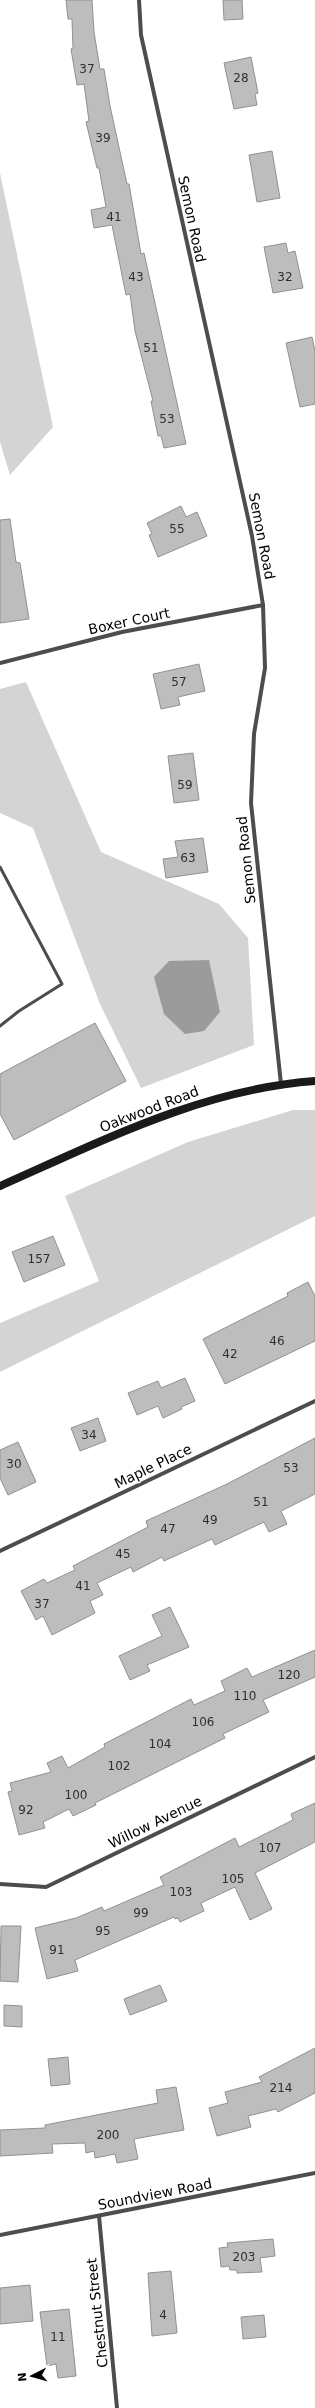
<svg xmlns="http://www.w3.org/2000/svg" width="315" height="2408" font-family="'DejaVu Sans',sans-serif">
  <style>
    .green { fill: #d4d4d4 }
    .water { fill: #9b9b9b }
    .building { fill: #bdbdbd; stroke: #919191 }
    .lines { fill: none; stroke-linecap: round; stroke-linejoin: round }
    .service { stroke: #4d4d4d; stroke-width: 3 }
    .minor { stroke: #4d4d4d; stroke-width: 4 }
    .secondary { stroke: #1a1a1a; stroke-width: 8 }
    .labels { text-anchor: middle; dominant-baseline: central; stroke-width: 3; stroke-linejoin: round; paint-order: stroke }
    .number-label { font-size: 12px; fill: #2f2f2f }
    .street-label { font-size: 14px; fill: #000; stroke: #fff }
  </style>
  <rect width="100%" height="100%" fill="#fff"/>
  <!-- green -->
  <g class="green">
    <polygon points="0,173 53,427 10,475 0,442"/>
    <polygon points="26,682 101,852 219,904 248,938 254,1045 141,1088 100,1004 33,828 0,813 0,689"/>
    <polygon points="293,1110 315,1110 315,1216 0,1372 0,1323 99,1281 65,1196 188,1142"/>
  </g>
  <!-- water -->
  <polygon class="water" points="209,960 220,1012 204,1031 185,1034 164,1014 154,977 169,961"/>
  <!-- building -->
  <g class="building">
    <polygon points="66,0 92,0 94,32 100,69 104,69 110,106 127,184 129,184 141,254 144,253 186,444 164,448 161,436 158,436 151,401 153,401 135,331 130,294 126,295 112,225 94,228 91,210 106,207 99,168 97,168 86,122 89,121 84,84 77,85 71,49 73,48 72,19 68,19"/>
    <polygon points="223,0 242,0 243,19 224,20"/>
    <polygon points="251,57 258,93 255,94 257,105 234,109 224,63"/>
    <polygon points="272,151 280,198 257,202 249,155"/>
    <polygon points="286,243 288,253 295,251 303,288 273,293 264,247"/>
    <polygon points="312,337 315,351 315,404 300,407 286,343"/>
    <polygon points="181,506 186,517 197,512 207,536 158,557 149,535 152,534 147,523"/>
    <polygon points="10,519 16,562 20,563 29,619 0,623 0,520"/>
    <polygon points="199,664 205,691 178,697 180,705 161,709 153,674"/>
    <polygon points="193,753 199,800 174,803 168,756"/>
    <polygon points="203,838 208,872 166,878 163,859 178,857 175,841"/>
    <polygon points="95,1023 126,1081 14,1140 0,1114 0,1074"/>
    <polygon points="53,1236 65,1265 24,1282 12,1252"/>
    <polygon points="308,1282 315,1296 315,1341 225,1384 203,1339 288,1296 287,1293"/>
    <polygon points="185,1378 195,1401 181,1407 182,1409 163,1418 158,1406 137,1415 128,1393 158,1381 161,1388"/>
    <polygon points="98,1418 106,1441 80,1451 71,1428"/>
    <polygon points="315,1438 315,1494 281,1511 287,1524 269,1532 264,1522 215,1545 212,1539 164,1561 162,1557 133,1572 131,1567 97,1583 103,1595 90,1601 95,1613 52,1635 43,1616 36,1620 21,1591 44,1579 47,1583 75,1570 73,1566 148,1527 146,1521 227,1484"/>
    <polygon points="18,1442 36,1482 8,1495 0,1478 0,1450"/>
    <polygon points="170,1607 189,1647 147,1665 150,1671 130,1680 119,1656 162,1636 152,1615"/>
    <polygon points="315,1650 315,1677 263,1700 269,1712 223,1734 225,1738 95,1803 96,1805 73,1816 69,1809 43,1822 45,1828 19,1835 8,1792 12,1791 10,1783 51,1772 47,1763 62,1756 68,1768 105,1747 104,1744 191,1699 194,1705 225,1691 221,1681 247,1668 252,1677"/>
    <polygon points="315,1803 315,1842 255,1873 272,1909 250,1920 235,1887 201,1903 204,1911 180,1922 178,1918 175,1919 174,1917 75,1960 78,1971 47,1979 35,1928 76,1918 102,1907 104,1911 164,1885 160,1877 235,1838 239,1847 293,1820 291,1814"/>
    <polygon points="1,1926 21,1926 18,1982 0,1981"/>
    <polygon points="160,1985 167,2001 130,2015 124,1999"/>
    <polygon points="4,2005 22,2006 22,2027 4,2026"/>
    <polygon points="315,2048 315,2093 278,2112 276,2109 248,2116 251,2127 217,2136 209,2108 228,2103 225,2092 262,2082 259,2077"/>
    <polygon points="68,2057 70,2084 51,2086 48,2059"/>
    <polygon points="176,2087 184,2130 134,2139 138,2159 117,2163 115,2154 95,2158 94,2151 86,2153 85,2143 52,2144 53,2153 0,2156 0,2130 45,2128 45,2125 158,2103 156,2090"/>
    <polygon points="273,2239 275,2256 260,2258 262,2272 237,2273 237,2270 230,2270 229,2266 221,2267 219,2248 228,2247 227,2243"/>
    <polygon points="171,2271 177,2333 152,2336 148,2273"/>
    <polygon points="30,2285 33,2321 0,2324 0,2288"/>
    <polygon points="69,2309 76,2376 58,2378 56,2364 47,2366 40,2312"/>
    <polygon points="264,2315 266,2337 243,2339 241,2317"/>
  </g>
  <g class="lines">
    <!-- service -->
    <polyline class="service" points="0,867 62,984 19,1011 0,1026"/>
    <!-- minor -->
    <g class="minor">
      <polyline points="139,0 141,35 252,536 263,605 265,668 254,734 251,803 281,1084"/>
      <polyline points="0,663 122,632 263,605"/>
      <polyline points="0,1551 315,1401"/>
      <polyline points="0,1884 46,1887 315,1757"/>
      <polyline points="99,2216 117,2408"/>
      <polyline points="0,2235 315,2173"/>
    </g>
    <!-- secondary -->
    <path class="secondary" d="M 0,1186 C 102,1141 203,1089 315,1081"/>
  </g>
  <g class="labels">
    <!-- number labels -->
    <g class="number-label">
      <text x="87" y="69">37</text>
      <text x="241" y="78">28</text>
      <text x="103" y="138">39</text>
      <text x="114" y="217">41</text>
      <text x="136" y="277">43</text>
      <text x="285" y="277">32</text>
      <text x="151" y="348">51</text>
      <text x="167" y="419">53</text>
      <text x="177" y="529">55</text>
      <text x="179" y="682">57</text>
      <text x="185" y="785">59</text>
      <text x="188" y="858">63</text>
      <text x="39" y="1259">157</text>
      <text x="277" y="1341">46</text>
      <text x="230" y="1354">42</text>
      <text x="89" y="1435">34</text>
      <text x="14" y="1464">30</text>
      <text x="291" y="1468">53</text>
      <text x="261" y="1502">51</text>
      <text x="210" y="1520">49</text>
      <text x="168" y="1529">47</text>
      <text x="123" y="1554">45</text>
      <text x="83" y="1586">41</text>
      <text x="42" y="1604">37</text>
      <text x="289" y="1675">120</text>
      <text x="245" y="1696">110</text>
      <text x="203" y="1722">106</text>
      <text x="160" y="1744">104</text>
      <text x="119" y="1766">102</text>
      <text x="76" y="1795">100</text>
      <text x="26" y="1810">92</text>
      <text x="270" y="1848">107</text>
      <text x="233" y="1879">105</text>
      <text x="181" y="1892">103</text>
      <text x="141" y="1913">99</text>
      <text x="103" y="1931">95</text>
      <text x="57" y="1950">91</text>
      <text x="281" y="2088">214</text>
      <text x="108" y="2135">200</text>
      <text x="244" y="2257">203</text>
      <text x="163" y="2315">4</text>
      <text x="58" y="2337">11</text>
    </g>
    <!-- street labels -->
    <g class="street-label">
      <text transform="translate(192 219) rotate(78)">Semon Road</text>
      <text transform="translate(262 536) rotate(79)">Semon Road</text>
      <text transform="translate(129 621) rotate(-12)">Boxer Court</text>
      <text transform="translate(246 860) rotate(-96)">Semon Road</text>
      <text transform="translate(149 1109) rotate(-21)">Oakwood Road</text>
      <text transform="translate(153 1466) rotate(-26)">Maple Place</text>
      <text transform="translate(155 1822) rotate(-26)">Willow Avenue</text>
      <text transform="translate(155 2194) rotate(-11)">Soundview Road</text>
      <text transform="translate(97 2313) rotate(-96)">Chestnut Street</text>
    </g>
  </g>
  <!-- north arrow -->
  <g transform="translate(32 2376) rotate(264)" stroke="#ffffff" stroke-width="3" paint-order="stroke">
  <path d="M0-3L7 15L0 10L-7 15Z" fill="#000000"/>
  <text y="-6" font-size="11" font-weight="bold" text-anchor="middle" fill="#000000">N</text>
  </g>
</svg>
